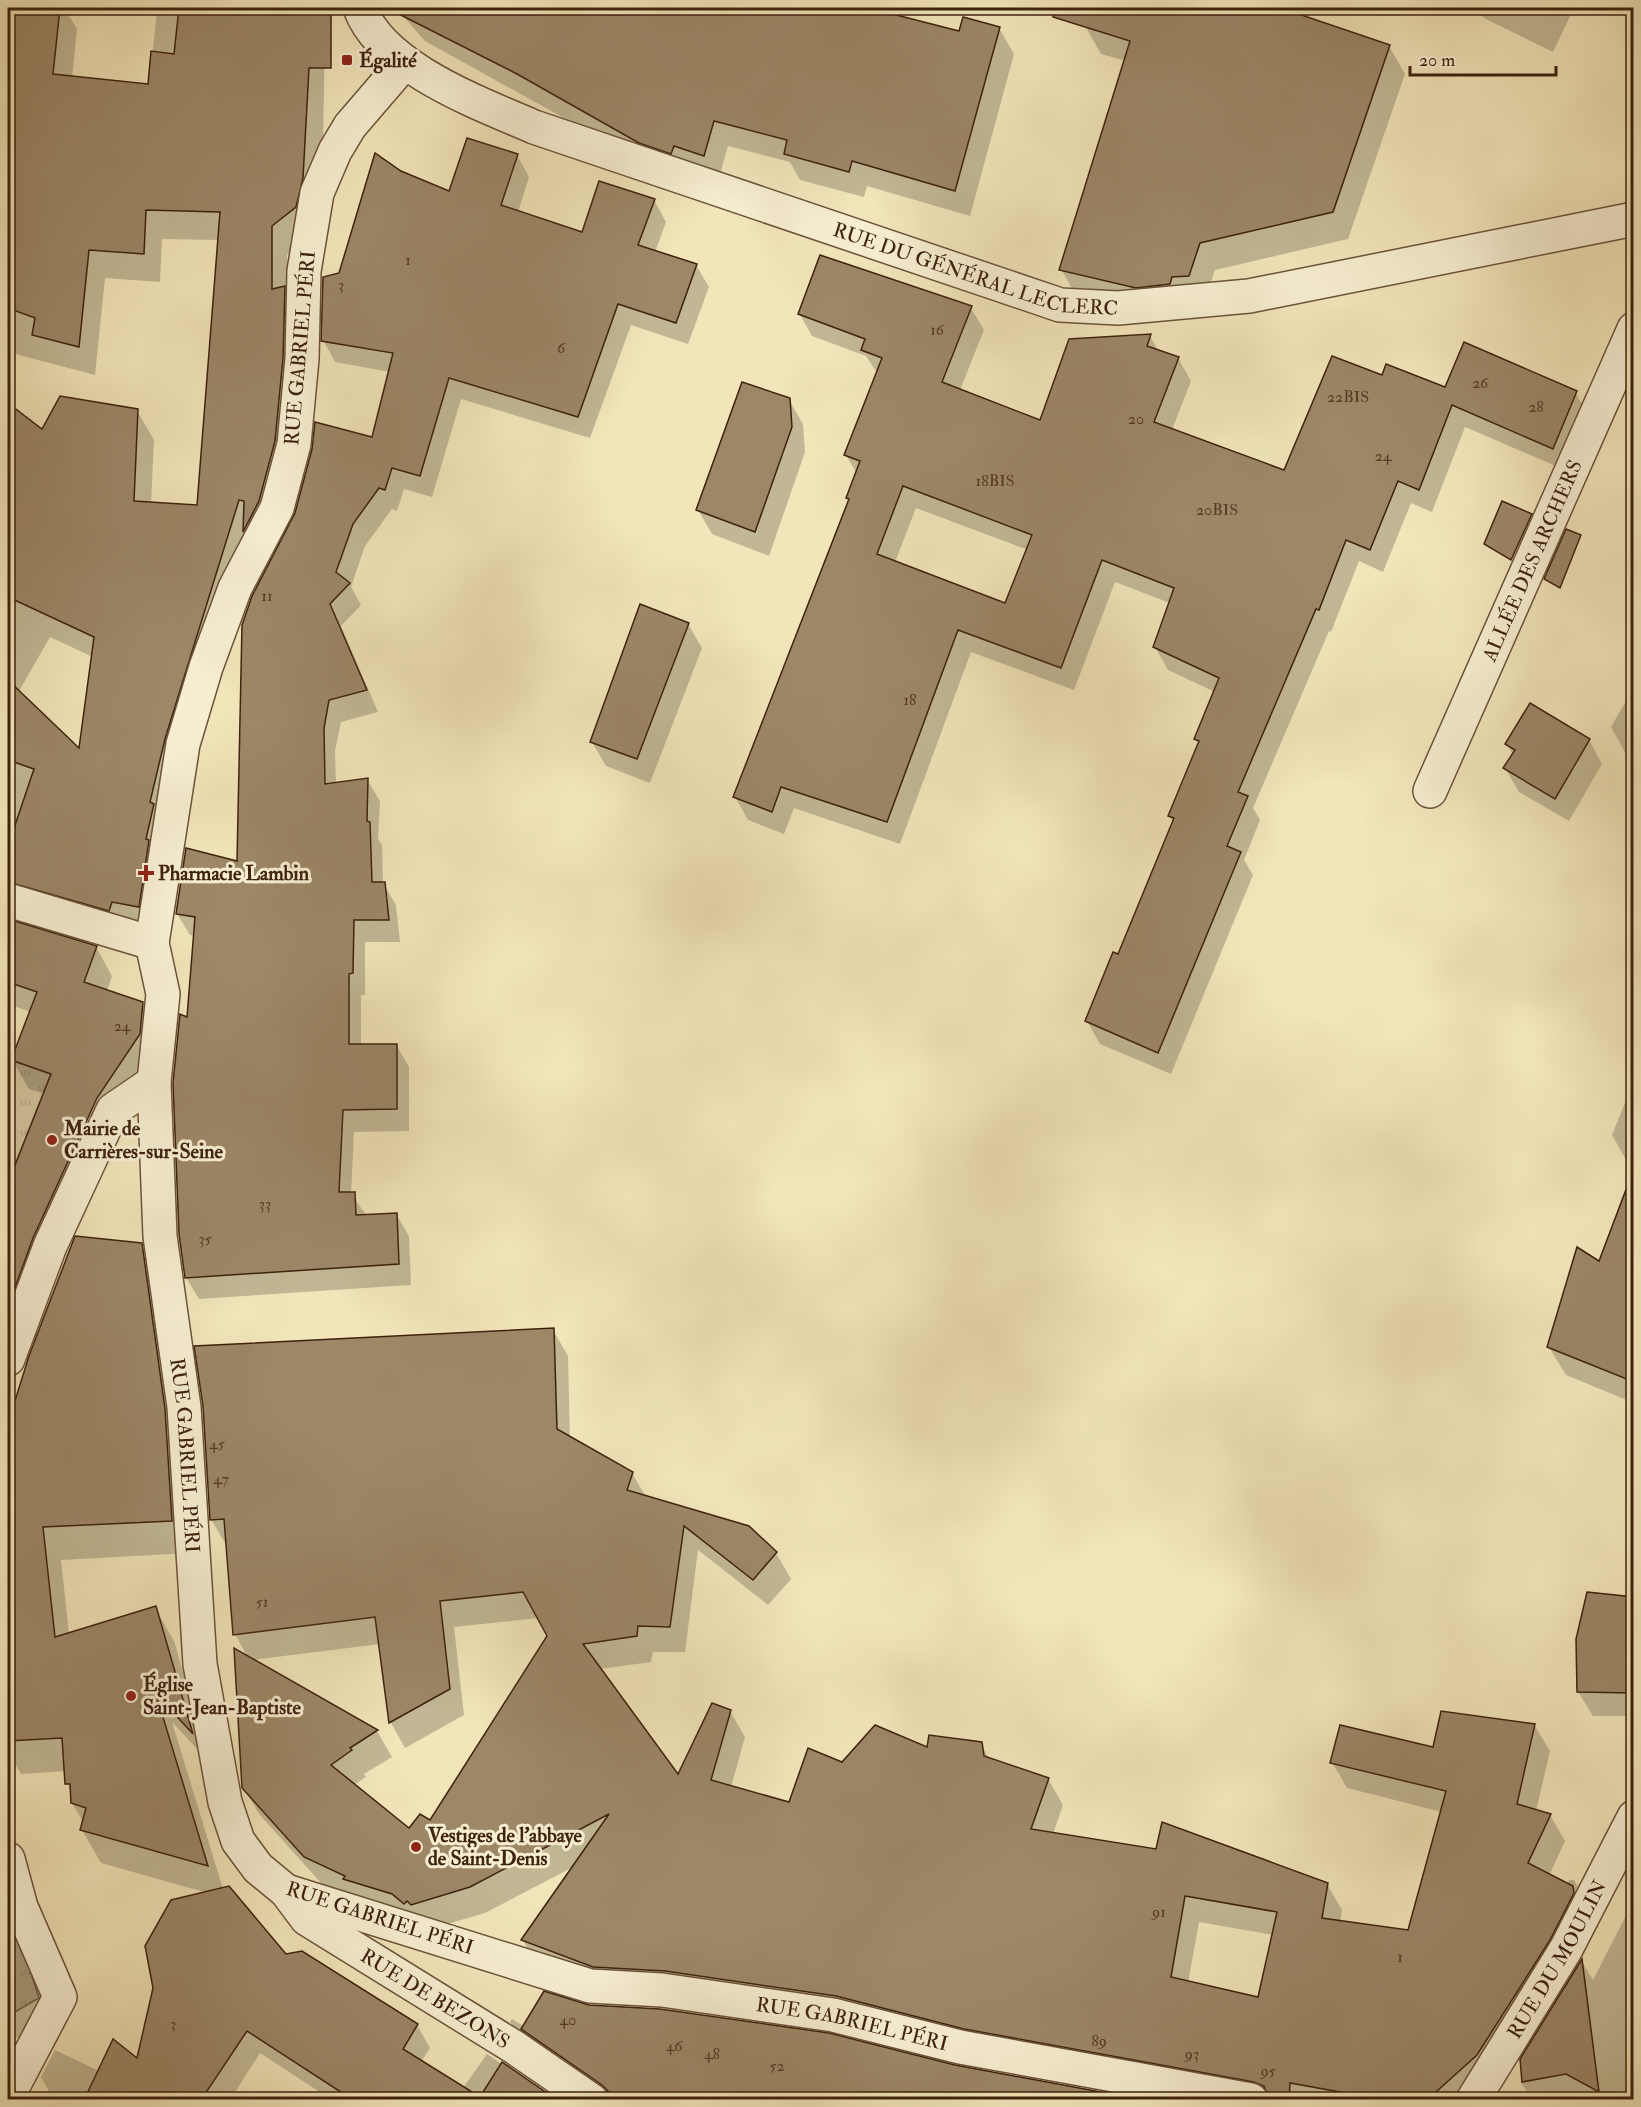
<svg xmlns="http://www.w3.org/2000/svg" width="1641" height="2107" font-family="'IM FELL Double Pica',serif">
  <style>
    .grass { fill: url(#grass-tufts); stroke: #887356; stroke-width: 1.5 }
    .shadow { fill: #0003; fill-rule: evenodd }
    .building { fill: #9c8767; stroke: #3e220e; stroke-width: 1.5; fill-rule: evenodd }
    .lines { fill: none; stroke-linecap: round; stroke-linejoin: round }
    .minor-casing { stroke: #6b5339; stroke-width: 36 }
    .tertiary-casing { stroke: #6b5339; stroke-width: 36 }
    .minor { stroke: #f7eed2; stroke-width: 33 }
    .tertiary { stroke: #f7eed2; stroke-width: 33 }
    .poi-dot { fill: #8f2418; stroke: #f7eed2; stroke-width: 2 }
    .labels { text-anchor: middle; dominant-baseline: central; stroke-width: 6; stroke-linejoin: round; paint-order: stroke }
    .number-label { font-size: 16px; fill: #563b24 }
    .poi-label { font-size: 20px; font-weight: bold; fill: #3e220e; stroke: #f7eed2; text-anchor: start }
    .street-label { font-size: 20px; fill: #3e220e; stroke: #f7eed2 }
  </style>
  <defs>
    <pattern id="grass-tufts" width="24" height="20" patternUnits="userSpaceOnUse" patternTransform="scale(1.5)"><rect width="24" height="20" fill="#d3c49d"/><path d="M3 7l-1-3M5 7V3M7 7l1-3M15 17l-1-3M17 17v-4M19 17l1-3" fill="none" stroke="#b6a886"/></pattern>
  </defs>
  <rect width="100%" height="100%" fill="#f2e5ba"/>
  <filter id="stains"><feTurbulence type="fractalNoise" baseFrequency=".00333" numOctaves="4"/><feColorMatrix values="0 0 0 0 .2 0 0 0 0 .09 0 0 0 0 .02 0 0 0 .5 -.17"/></filter>
  <radialGradient id="worn" r=".72"><stop offset=".6" stop-color="#630" stop-opacity="0"/><stop offset="1" stop-color="#630" stop-opacity=".3"/></radialGradient>
  <!-- grass -->
  <g class="grass">
    <polygon points="11,1060 51,1074 8,1183 8,1066"/>
    <polygon points="8,1903 39,1998 8,2016"/>
  </g>
  <!-- shadow -->
  <g class="shadow">
    <path d="M 8,8 L 64,8 L 77,29 L 72,78 L 149,86 L 157,10 L 137,8 L 319,8 L 325,33 L 323,142 L 312,236 L 287,255 L 288,295 L 299,388 L 181,768 L 155,935 L 12,915 L 8,921 L 96,947 L 112,976 L 107,991 L 142,1003 L 159,1032 L 8,1335 L 8,1187 L 45,1094 L 29,1089 L 12,1060 L 31,1012 L 8,1004 L 8,437 L 21,415 L 42,431 L 137,411 L 154,440 L 151,504 L 199,507 L 219,240 L 162,239 L 160,282 L 105,278 L 95,375 L 8,352 ZM 50,637 L 93,657 L 80,751 L 18,693 Z"/>
    <polygon points="396,8 646,8 637,36 692,54 705,8 880,8 879,12 960,32 999,28 1014,54 970,216 867,186 864,197 800,180 790,162 728,146 718,181 645,163 425,41"/>
    <polygon points="1091,8 1280,8 1389,46 1405,74 1348,239 1215,270 1204,303 1077,297 1061,269 1126,61 1101,54 1085,26"/>
    <polygon points="1477,8 1574,8 1553,52 1484,18"/>
    <polygon points="1634,33 1634,56 1627,45"/>
    <polygon points="517,155 529,177 518,212 583,234 654,200 666,222 655,252 696,265 709,287 688,344 631,325 590,438 461,399 432,497 404,489 397,511 392,509 365,546 351,587 361,605 341,626 378,712 341,722 335,751 336,784 367,780 380,801 378,839 382,845 383,883 396,905 400,942 365,942 365,995 361,995 361,1046 397,1046 409,1067 409,1131 354,1132 351,1194 367,1216 396,1214 409,1236 411,1285 199,1299 186,1277 188,1019 195,936 190,935 177,914 239,863 373,439 390,372 335,362 323,340 340,274 400,173 450,193"/>
    <path d="M 971,308 L 984,330 L 960,390 L 1041,422 L 1150,336 L 1159,352 L 1178,358 L 1191,381 L 1172,430 L 1285,472 L 1382,377 L 1446,388 L 1575,392 L 1589,415 L 1565,470 L 1465,427 L 1432,512 L 1411,503 L 1383,572 L 1359,561 L 1331,632 L 1329,631 L 1253,808 L 1260,820 L 1244,860 L 1253,875 L 1171,1074 L 1100,1044 L 1087,1021 L 1119,955 L 1173,823 L 1169,815 L 1199,744 L 1196,739 L 1215,692 L 1168,670 L 1155,647 L 1170,603 L 1115,582 L 1074,690 L 971,652 L 900,844 L 794,808 L 784,834 L 748,820 L 735,797 L 850,501 L 848,498 L 857,474 L 846,455 L 878,374 L 866,356 L 812,336 L 799,313 ZM 916,508 L 1028,550 L 1006,605 L 895,562 Z"/>
    <polygon points="789,400 803,424 805,452 769,556 712,534 698,510"/>
    <polygon points="688,624 702,648 650,783 606,766 592,742"/>
    <polygon points="1634,687 1634,758 1626,754 1611,727"/>
    <polygon points="1589,740 1602,764 1569,821 1519,792 1505,768 1513,755 1507,744"/>
    <polygon points="1634,1045 1634,1073 1626,1059"/>
    <polygon points="1634,1080 1634,1174 1612,1135"/>
    <polygon points="1634,1174 1634,1403 1566,1375 1549,1347 1599,1263"/>
    <polygon points="141,1244 160,1277 190,1553 61,1560 69,1634 155,1608 174,1641 209,1762 172,1722 223,1889 286,1956 417,2025 430,2048 421,2062 463,2088 487,2054 554,2100 332,2100 260,2053 230,2100 54,2100 41,2077 55,2050 99,2071 138,2060 154,1988 208,1893 101,1863 82,1830 84,1823 72,1803 66,1771 21,1774 8,1752 8,1428 30,1357"/>
    <path d="M 553,1330 L 568,1356 L 570,1439 L 632,1473 L 646,1497 L 776,1553 L 791,1579 L 768,1605 L 698,1550 L 685,1652 L 653,1652 L 651,1662 L 600,1669 L 678,1776 L 730,1711 L 745,1737 L 731,1787 L 790,1804 L 843,1764 L 981,1744 L 990,1760 L 1048,1779 L 1063,1805 L 1053,1834 L 1327,1884 L 1342,1910 L 1340,1922 L 1409,1932 L 1442,1812 L 1347,1788 L 1332,1762 L 1434,1749 L 1535,1726 L 1550,1751 L 1536,1811 L 1550,1815 L 1565,1841 L 1549,1876 L 1567,1885 L 1569,1880 L 1574,1880 L 1589,1906 L 1471,2100 L 1259,2100 L 537,1966 L 523,1940 L 575,1866 L 485,1913 L 427,1930 L 321,1883 L 259,1814 L 244,1788 L 248,1658 L 235,1634 L 226,1545 L 211,1519 ZM 539,1618 L 549,1636 L 430,1823 L 409,1831 L 354,1785 L 366,1777 L 364,1774 L 392,1757 L 377,1731 L 252,1660 L 380,1644 L 391,1723 L 405,1748 L 464,1715 L 454,1627 ZM 1199,1922 L 1274,1935 L 1260,1999 L 1188,1983 Z"/>
    <polygon points="1634,1599 1634,1716 1593,1716 1578,1692"/>
    <polygon points="1634,1900 1634,2100 1580,2097 1531,2100 1521,2082 1529,2048 1582,1962 1593,1980"/>
    <polygon points="8,1910 14,1934 49,2018 9,2043"/>
    <polygon points="588,2006 955,2067 1135,2100 605,2100 524,2045 510,2022 512,2019 525,2027"/>
  </g>
  <!-- building -->
  <g class="building">
    <polygon points="8,8 60,8 53,74 148,84 151,51 174,54 179,8 331,8 331,68 309,68 303,178 296,207 272,226 272,289 285,286 283,358 275,441 259,501 243,532 244,501 239,500 165,739 150,802 154,804 146,839 149,840 139,907 112,902 109,911 8,882 8,846 34,769 8,760 8,680 79,748 94,637 8,597 8,403 42,429 60,396 138,409 134,501 197,505 220,212 146,210 144,254 89,250 79,347 32,335 35,318 8,308"/>
    <polygon points="387,8 869,8 959,31 963,17 1000,27 955,191 852,161 849,172 784,154 787,140 714,121 704,156 674,146 671,154 639,143 517,74"/>
    <polygon points="1054,8 1281,8 1390,45 1333,212 1200,243 1189,276 1172,277 1170,284 1136,288 1059,270 1130,41 1053,17"/>
    <polygon points="467,138 518,154 501,205 582,232 599,181 655,199 638,245 697,264 676,323 618,304 578,417 449,378 420,476 392,468 385,490 379,488 353,524 336,572 350,583 330,604 367,690 329,700 324,728 325,784 368,778 367,821 370,822 372,882 385,882 389,920 354,920 353,973 349,974 349,1044 397,1044 397,1109 343,1110 339,1192 355,1192 356,1215 397,1213 399,1264 185,1278 179,1234 173,1083 180,1014 187,1017 195,917 176,914 186,848 237,861 242,625 252,596 295,513 312,449 315,422 372,437 393,353 321,341 323,277 339,273 375,153 401,171 449,191"/>
    <path d="M 820,255 L 972,306 L 942,382 L 1040,420 L 1069,339 L 1151,334 L 1147,346 L 1179,357 L 1154,422 L 1284,470 L 1332,356 L 1382,375 L 1386,364 L 1445,387 L 1464,342 L 1577,391 L 1553,449 L 1452,405 L 1419,490 L 1398,481 L 1370,550 L 1346,540 L 1319,610 L 1316,609 L 1238,792 L 1248,796 L 1227,846 L 1241,852 L 1158,1053 L 1085,1021 L 1113,952 L 1118,954 L 1174,818 L 1168,816 L 1199,741 L 1194,739 L 1219,678 L 1153,647 L 1174,588 L 1102,560 L 1061,668 L 958,630 L 887,822 L 781,787 L 772,812 L 733,797 L 849,499 L 846,498 L 860,461 L 844,455 L 882,358 L 861,350 L 865,339 L 798,314 ZM 903,486 L 1032,535 L 1005,603 L 877,554 Z"/>
    <polygon points="742,382 790,398 792,427 755,532 696,510"/>
    <polygon points="1502,501 1532,514 1511,560 1484,544"/>
    <polygon points="1566,529 1581,535 1560,588 1544,579"/>
    <polygon points="640,604 689,623 637,759 590,742"/>
    <polygon points="1530,703 1590,739 1555,799 1503,768 1515,750 1505,744"/>
    <polygon points="8,919 97,946 84,982 143,1002 140,1034 97,1098 33,1238 8,1307 8,1183 51,1074 11,1060 37,992 8,982"/>
    <polygon points="1630,1179 1634,1180 1634,1382 1547,1347 1577,1247 1599,1261"/>
    <polygon points="75,1236 142,1243 165,1409 172,1521 43,1527 55,1637 156,1606 193,1734 156,1694 208,1866 80,1830 86,1808 71,1803 70,1784 65,1784 62,1738 8,1741 8,1423 29,1356"/>
    <path d="M 554,1328 L 557,1429 L 633,1472 L 627,1490 L 749,1526 L 777,1552 L 753,1580 L 684,1526 L 670,1627 L 638,1626 L 637,1636 L 583,1644 L 678,1774 L 712,1703 L 731,1710 L 711,1780 L 789,1802 L 808,1748 L 842,1762 L 875,1725 L 927,1747 L 929,1735 L 982,1742 L 984,1756 L 1049,1778 L 1031,1829 L 1156,1849 L 1162,1822 L 1328,1883 L 1322,1918 L 1408,1930 L 1446,1791 L 1330,1763 L 1340,1725 L 1433,1747 L 1441,1711 L 1535,1724 L 1517,1804 L 1551,1814 L 1528,1863 L 1573,1886 L 1574,1893 L 1550,1940 L 1477,2055 L 1427,2100 L 1384,2100 L 1290,2083 L 1289,2100 L 1269,2100 L 1264,2086 L 1254,2082 L 964,2029 L 836,1996 L 665,1971 L 593,1967 L 521,1940 L 609,1814 L 470,1887 L 411,1905 L 407,1901 L 404,1904 L 392,1894 L 343,1879 L 345,1876 L 304,1857 L 242,1788 L 234,1648 L 378,1730 L 350,1748 L 352,1750 L 331,1765 L 409,1828 L 420,1814 L 430,1820 L 547,1636 L 523,1592 L 440,1601 L 450,1689 L 389,1723 L 375,1617 L 233,1635 L 224,1519 L 210,1520 L 203,1406 L 194,1346 ZM 1185,1896 L 1277,1912 L 1258,1997 L 1171,1977 Z"/>
    <polygon points="1587,1592 1634,1597 1634,1693 1577,1692 1576,1639"/>
    <polygon points="229,1886 286,1954 302,1951 418,2024 403,2049 480,2097 502,2062 557,2100 353,2100 247,2031 201,2100 84,2100 113,2039 137,2058 153,1988 145,1946 171,1900"/>
    <polygon points="1582,1959 1599,2092 1566,2074 1522,2082 1520,2059"/>
    <polygon points="544,1991 589,2005 660,2009 829,2033 955,2065 1144,2100 609,2100 608,2091 602,2085 521,2029"/>
  </g>
  <g class="lines">
    <!-- minor casing -->
    <g class="minor-casing">
      <g id="minor">
        <path id="s1" d="M 405,62 L 350,126 L 335,151 L 317,193 L 304,271 L 302,359 L 294,444 L 277,508 L 235,588 L 206,667 L 183,744 L 152,943 L 163,994 L 154,1082 L 160,1236 L 184,1407 L 200,1664 L 225,1802 L 238,1841 L 258,1868 L 286,1891 L 590,1986 L 662,1990 L 833,2015 L 960,2047 L 1251,2100"/>
        <path id="s2" d="M 1430,791 L 1634,329"/>
        <polyline points="8,900 152,943"/>
        <polyline points="8,1359 50,1246 113,1110 154,1082"/>
        <polyline points="8,1859 21,1907 60,1997 8,2096"/>
        <path id="s3" d="M 286,1891 L 307,1919 L 514,2047 L 591,2100"/>
        <path id="s4" d="M 1473,2100 L 1566,1949 L 1634,1817"/>
      </g>
    </g>
    <!-- tertiary casing -->
    <g class="tertiary-casing">
      <g id="tertiary">
        <path id="s5" d="M 360,8 C 382,68 479,103 534,127 L 1060,305 L 1118,308 L 1249,296 L 1634,219"/>
      </g>
    </g>
    <!-- minor -->
    <use href="#minor" class="minor"/>
    <!-- tertiary -->
    <use href="#tertiary" class="tertiary"/>
  </g>
  <!-- markers -->
  <g class="poi-dot">
    <rect x="341" y="54" width="12" height="12" rx="3"/>
    <path d="M143 864h6v6h6v6h-6v6h-6v-6h-6v-6h6z"/>
    <circle cx="52" cy="1140" r="6"/>
    <circle cx="131" cy="1696" r="6"/>
    <circle cx="416" cy="1847" r="6"/>
  </g>
  <g class="labels">
    <!-- number labels -->
    <g class="number-label">
      <text x="408" y="260">1</text>
      <text x="341" y="285">3</text>
      <text x="937" y="330">16</text>
      <text x="561" y="348">6</text>
      <text x="1480" y="383">26</text>
      <text x="1348" y="397">22BIS</text>
      <text x="1536" y="407">28</text>
      <text x="1136" y="419">20</text>
      <text x="1383" y="456">24</text>
      <text x="995" y="481">18BIS</text>
      <text x="1217" y="510">20BIS</text>
      <text x="267" y="596">11</text>
      <text x="910" y="700">18</text>
      <text x="122" y="1026">24</text>
      <text x="265" y="1204">33</text>
      <text x="205" y="1239">35</text>
      <text x="217" y="1444">45</text>
      <text x="221" y="1479">47</text>
      <text x="262" y="1602">51</text>
      <text x="1159" y="1912">91</text>
      <text x="1400" y="1957">1</text>
      <text x="568" y="2020">40</text>
      <text x="173" y="2024">3</text>
      <text x="1099" y="2041">89</text>
      <text x="674" y="2046">46</text>
      <text x="712" y="2054">48</text>
      <text x="1192" y="2054">93</text>
      <text x="777" y="2066">52</text>
      <text x="1268" y="2071">95</text>
    </g>
    <!-- poi labels -->
    <g class="poi-label">
      <text x="359" y="60">Égalité</text>
      <text x="158" y="873">Pharmacie Lambin</text>
      <text x="64" y="1128">Mairie de<tspan x="64" dy="23">Carrières-sur-Seine</tspan></text>
      <text x="143" y="1684">Église<tspan x="143" dy="23">Saint-Jean-Baptiste</tspan></text>
      <text x="428" y="1835">Vestiges de l'abbaye<tspan x="428" dy="23">de Saint-Denis</tspan></text>
    </g>
    <!-- street labels -->
    <g class="street-label">
      <text stroke="none"><textPath href="#s5" startOffset="681">RUE DU GÉNÉRAL LECLERC</textPath></text>
      <text transform="translate(300 348) rotate(-85)">RUE GABRIEL PÉRI</text>
      <text stroke="none"><textPath href="#s2" startOffset="252">ALLÉE DES ARCHERS</textPath></text>
      <text stroke="none"><textPath href="#s1" startOffset="1450">RUE GABRIEL PÉRI</textPath></text>
      <text transform="translate(380 1918) rotate(18)">RUE GABRIEL PÉRI</text>
      <text stroke="none"><textPath href="#s4" startOffset="164">RUE DU MOULIN</textPath></text>
      <text stroke="none"><textPath href="#s3" startOffset="186">RUE DE BEZONS</textPath></text>
      <text stroke="none"><textPath href="#s1" startOffset="2494">RUE GABRIEL PÉRI</textPath></text>
    </g>
  </g>
  <!-- margin -->
  <rect width="1641" height="2107" fill="none" stroke="#f2e5ba" stroke-width="30"/>
  <rect x="9" y="9" width="1623" height="2089" fill="none" stroke="#3e220e" stroke-width="3"/>
  <rect x="15" y="15" width="1611" height="2077" fill="none" stroke="#3e220e" stroke-width="1.5"/>
  <!-- scale -->
  <path d="M1410 66v9h146v-9" fill="none" stroke="#3e220e" stroke-width="3"/>
  <text x="1419" y="66" font-size="18" fill="#3e220e" stroke="#f7eed2" stroke-width="4.5" paint-order="stroke">20 m</text>
  <rect width="100%" height="100%" filter="url(#stains)"/>
  <rect width="100%" height="100%" fill="url(#worn)"/>
</svg>
